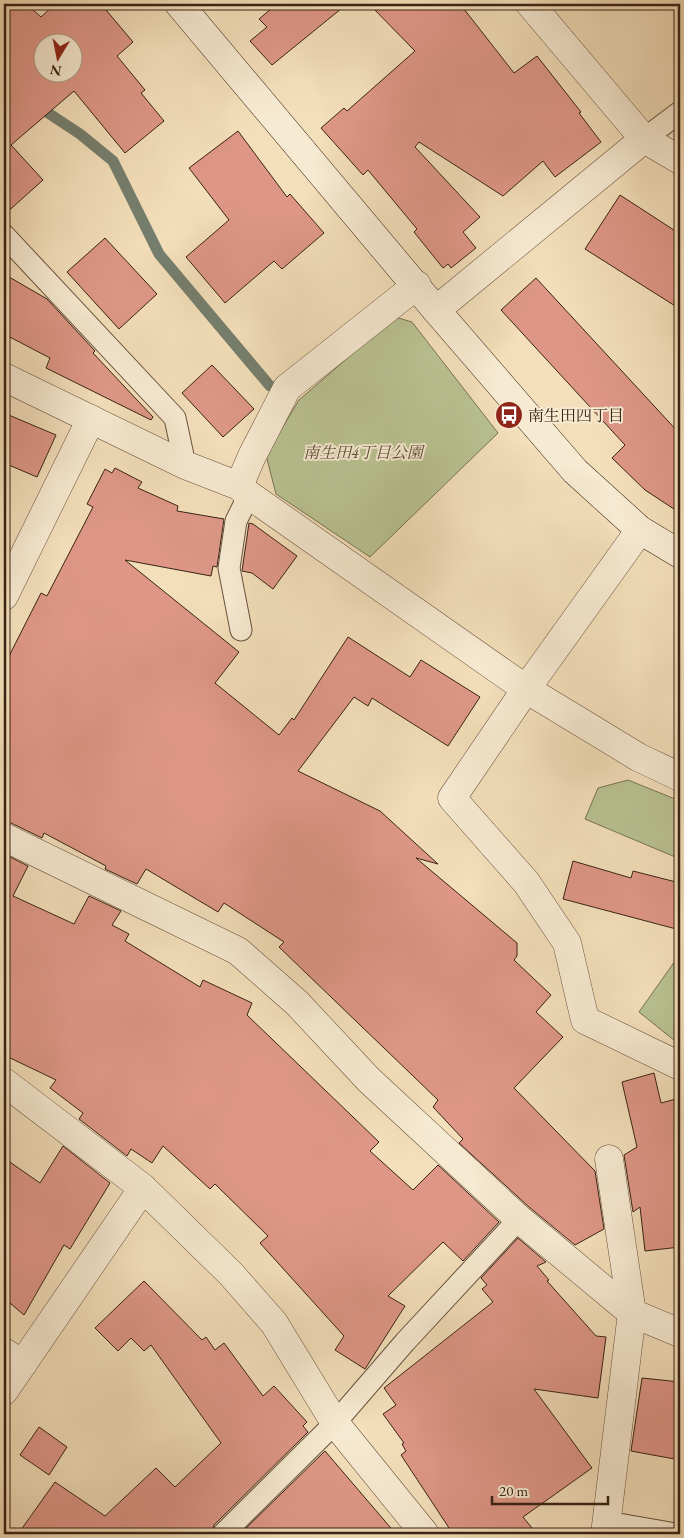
<svg xmlns="http://www.w3.org/2000/svg" width="684" height="1538" font-family="'EB Garamond','Noto Serif JP',serif">
  <style>
    .green { fill: #b9c291; stroke: #797252 }
    .lines { fill: none; stroke-linecap: round; stroke-linejoin: round }
    .stream { stroke: #757f6e; stroke-width: 11 }
    .building { fill: #de9787; stroke: #392314; fill-rule: evenodd }
    .lane-casing { stroke: #68523e; stroke-width: 23 }
    .street-casing { stroke: #68523e; stroke-width: 29 }
    .secondary-casing { stroke: #392314; stroke-width: 29 }
    .lane { stroke: #f7ead2; stroke-width: 21 }
    .street { stroke: #f7ead2; stroke-width: 28 }
    .secondary { stroke: #f7ead2; stroke-width: 28 }
    .labels { text-anchor: middle; dominant-baseline: central; stroke-width: 4; stroke-linejoin: round; paint-order: stroke }
    .poi-label { font-size: 16px; fill: #392314; stroke: #f7ead2; text-anchor: start }
    .park-label { font-size: 16px; font-style: italic; fill: #594b33; stroke: #f7ead2 }
  </style>
  <rect width="100%" height="100%" fill="#f3dfba"/>
  <filter id="stains"><feTurbulence type="fractalNoise" baseFrequency=".004" numOctaves="4"/><feColorMatrix values="0 0 0 0 .2 0 0 0 0 .09 0 0 0 0 .02 0 0 0 .5 -.17"/></filter>
  <radialGradient id="worn" r=".72"><stop offset=".6" stop-color="#630" stop-opacity="0"/><stop offset="1" stop-color="#630" stop-opacity=".3"/></radialGradient>
  <!-- green -->
  <g class="green">
    <polygon points="395,317 412,322 498,433 370,557 276,494 266,455 299,400"/>
    <polygon points="628,780 680,801 680,859 585,819 598,788"/>
    <polygon points="680,954 680,1045 639,1012"/>
  </g>
  <g class="lines">
    <!-- stream -->
    <polyline class="stream" points="36,105 80,134 113,161 159,254 270,386"/>
  </g>
  <!-- building -->
  <g class="building">
    <path d="M 4,4 L 26,4 L 41,17 L 55,4 L 101,4 L 133,42 L 117,56 L 145,90 L 141,93 L 164,121 L 125,153 L 74,91 L 11,145 L 43,180 L 4,215 ZM 42,42 L 72,42 L 72,72 L 42,72 Z"/>
    <polygon points="277,4 347,4 272,65 250,41 267,27 259,19"/>
    <polygon points="369,4 460,4 514,73 537,56 581,112 579,113 601,142 555,177 543,161 503,196 419,142 415,147 480,217 463,232 476,248 451,268 448,264 443,268 414,232 417,229 368,170 363,175 321,128 344,108 347,111 415,51"/>
    <polygon points="238,131 287,197 290,194 324,233 282,269 274,261 225,303 186,257 229,220 189,168"/>
    <polygon points="620,195 680,234 680,309 585,249"/>
    <polygon points="105,238 157,294 119,329 67,272"/>
    <polygon points="4,274 47,299 95,351 93,353 153,417 151,420 46,368 50,358 4,334"/>
    <polygon points="536,278 680,434 680,513 645,490 612,458 625,445 501,310"/>
    <polygon points="212,365 254,409 223,437 182,393"/>
    <polygon points="4,413 56,435 37,477 4,463"/>
    <polygon points="115,468 142,482 138,488 178,506 177,511 224,519 217,567 213,566 211,576 125,560 239,652 215,683 279,735 292,718 294,720 348,637 410,677 421,660 480,697 448,746 372,698 368,706 354,697 298,771 380,811 438,864 416,858 517,943 517,956 514,960 551,995 536,1012 563,1037 514,1088 595,1171 604,1229 575,1245 529,1207 459,1143 463,1139 433,1107 438,1100 279,947 284,942 224,903 218,912 146,869 137,884 105,869 106,866 44,833 42,838 11,823 4,822 4,666 41,593 47,596 93,507 87,504 105,469 112,473"/>
    <polygon points="249,523 253,524 297,556 273,589 252,573 242,571"/>
    <polygon points="4,854 28,866 13,896 74,924 89,896 121,911 112,925 129,934 125,941 200,987 203,980 252,1003 247,1015 379,1142 370,1151 413,1190 438,1165 499,1222 463,1261 443,1242 388,1296 405,1306 365,1369 335,1350 344,1336 260,1243 268,1236 215,1184 210,1189 163,1146 152,1163 131,1149 127,1156 79,1119 83,1113 50,1088 56,1080 4,1055"/>
    <polygon points="573,861 631,878 633,871 680,883 680,930 563,899"/>
    <polygon points="654,1073 661,1103 680,1098 680,1247 645,1251 640,1207 633,1212 624,1155 637,1147 622,1082"/>
    <polygon points="63,1146 110,1183 70,1249 64,1245 24,1315 4,1298 4,1158 40,1183"/>
    <polygon points="518,1238 546,1262 537,1266 549,1280 547,1281 596,1336 606,1337 598,1398 534,1389 592,1468 523,1517 537,1534 453,1534 401,1455 406,1451 402,1444 404,1443 383,1414 396,1405 384,1388 493,1302 482,1289 487,1285 481,1278"/>
    <polygon points="144,1281 202,1340 206,1337 215,1350 224,1343 263,1396 274,1386 307,1422 303,1426 308,1432 214,1525 211,1534 18,1534 55,1482 105,1516 156,1468 175,1487 221,1443 151,1345 144,1351 131,1338 118,1351 95,1328"/>
    <polygon points="642,1378 680,1382 680,1460 631,1451"/>
    <polygon points="39,1427 67,1447 49,1475 20,1455"/>
    <polygon points="325,1451 396,1534 240,1534"/>
  </g>
  <g class="lines">
    <!-- lane casing -->
    <g class="lane-casing">
      <g id="lane">
        <polyline points="644,139 680,112"/>
        <polyline points="4,235 175,418 185,465"/>
        <polyline points="241,630 229,568 236,521 249,495"/>
        <polyline points="607,1522 676,1534"/>
        <polyline points="223,1534 335,1423 405,1342 519,1219"/>
      </g>
    </g>
    <!-- street casing -->
    <g class="street-casing">
      <g id="street">
        <polyline points="530,4 644,139 680,160"/>
        <polyline points="436,310 644,139"/>
        <polyline points="4,377 185,465 239,486 249,495 526,689 638,757 680,777"/>
        <polyline points="239,486 252,456 287,388 417,285"/>
        <polyline points="640,530 526,689 452,798 526,882 567,943 585,1020 680,1066"/>
        <polyline points="4,596 91,419"/>
        <polyline points="4,837 238,951 297,1003 369,1080 519,1219 632,1313 680,1333"/>
        <polyline points="4,1082 143,1188 231,1274 274,1323 335,1423 425,1534"/>
        <polyline points="4,1352 23,1364"/>
        <polyline points="4,1391 143,1188"/>
        <polyline points="605,1534 632,1313 609,1159"/>
      </g>
    </g>
    <!-- secondary casing -->
    <g class="secondary-casing">
      <polyline id="secondary" points="179,4 436,310 575,471 640,530 680,554"/>
    </g>
    <!-- lane -->
    <use href="#lane" class="lane"/>
    <!-- street -->
    <use href="#street" class="street"/>
    <!-- secondary -->
    <use href="#secondary" class="secondary"/>
  </g>
  <!-- icons -->
  <defs>
    <g id="bus-disc" transform="scale(1.4375)"><circle r="9.5" fill="#8f2418" stroke="#f7ead2"/><path d="M-5-6H5V4H4V6H2V4H-2V6H-4V4H-5ZM-3.5-4V0h7V-4ZM-3.5 1.2v1.5H-2V1.2ZM2 1.2v1.5H3.5V1.2Z" fill="#fff"/></g>
  </defs>
  <g fill-rule="evenodd">
    <use href="#bus-disc" x="509" y="415"/>
  </g>
  <g class="labels">
    <!-- poi labels -->
    <g class="poi-label">
      <text x="528" y="415">南生田四丁目</text>
    </g>
    <!-- park labels -->
    <g class="park-label">
      <text x="363" y="452">南生田4丁目公園</text>
    </g>
  </g>
  <!-- margin -->
  <rect width="684" height="1538" fill="none" stroke="#f3dfba" stroke-width="20"/>
  <rect x="5" y="5" width="674" height="1528" fill="none" stroke="#392314" stroke-width="2.5"/>
  <rect x="10" y="10" width="664" height="1518" fill="none" stroke="#392314"/>
  <!-- north arrow -->
  <g transform="translate(58 58) rotate(190)"><circle r="24" fill="#f7ead2" stroke="#ab9a86"/>
  <path d="M0-4L9 19L0 12L-9 19Z" fill="#8f2418"/>
  <text y="-8" font-size="14" font-weight="bold" text-anchor="middle" fill="#392314">N</text>
  </g>
  <!-- scale -->
  <path d="M492 1496v8h116v-8" fill="none" stroke="#392314" stroke-width="2.5"/>
  <text x="499" y="1496" font-size="15" fill="#392314" stroke="#f7ead2" stroke-width="4" paint-order="stroke">20 m</text>
  <rect width="100%" height="100%" filter="url(#stains)"/>
  <rect width="100%" height="100%" fill="url(#worn)"/>
</svg>
